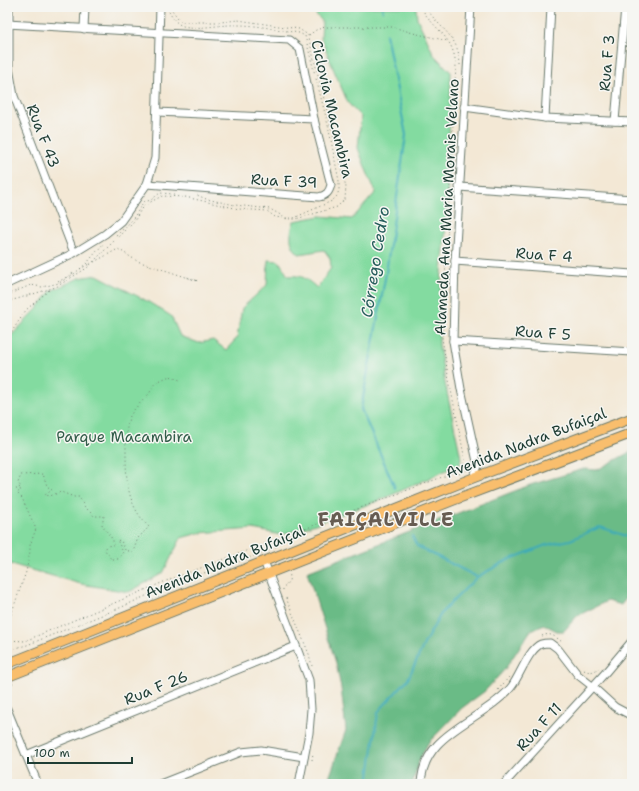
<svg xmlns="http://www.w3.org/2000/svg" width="639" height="791" font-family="'Shantell Sans',sans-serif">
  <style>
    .green { fill: #83dba0; stroke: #518c6a }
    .forest { fill: #6abb86; stroke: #447c5d }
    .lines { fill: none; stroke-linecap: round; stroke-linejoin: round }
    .stream { stroke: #3baab9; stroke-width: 2 }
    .minor-casing { stroke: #69796c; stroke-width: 9 }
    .major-casing { stroke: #69796c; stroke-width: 11 }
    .path { stroke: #69796c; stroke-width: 1; stroke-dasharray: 1 3; stroke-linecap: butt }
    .minor { stroke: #fff; stroke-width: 7 }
    .major { stroke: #f9be6d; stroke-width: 9 }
    .labels { text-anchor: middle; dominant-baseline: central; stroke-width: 3; stroke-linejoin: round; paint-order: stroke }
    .street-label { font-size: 15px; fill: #1f3d34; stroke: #f6f6f2 }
    .park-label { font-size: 15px; fill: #335d4a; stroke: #f6f6f2 }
    .water-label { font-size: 16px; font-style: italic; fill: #275e5c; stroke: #f6f6f2 }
    .district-label { font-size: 19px; font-weight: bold; letter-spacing: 1px; fill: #665c52; stroke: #f6f6f2 }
  </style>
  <rect width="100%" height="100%" fill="#f6f6f2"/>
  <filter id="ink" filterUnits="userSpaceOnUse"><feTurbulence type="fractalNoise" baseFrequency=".025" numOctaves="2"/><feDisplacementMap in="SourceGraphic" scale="8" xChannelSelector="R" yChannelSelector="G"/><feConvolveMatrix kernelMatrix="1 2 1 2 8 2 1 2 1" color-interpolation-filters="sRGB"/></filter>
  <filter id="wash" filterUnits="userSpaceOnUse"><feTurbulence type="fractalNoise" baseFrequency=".012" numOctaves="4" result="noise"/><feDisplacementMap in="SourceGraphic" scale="16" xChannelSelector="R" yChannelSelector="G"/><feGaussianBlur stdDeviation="0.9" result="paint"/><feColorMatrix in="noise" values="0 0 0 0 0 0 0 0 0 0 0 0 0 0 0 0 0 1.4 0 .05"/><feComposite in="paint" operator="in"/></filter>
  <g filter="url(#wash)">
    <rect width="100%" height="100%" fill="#f3e8d5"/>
    <!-- green -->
    <path class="green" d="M 275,7 L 416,7 L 417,18 L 434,55 L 451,72 L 447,212 L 439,308 L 439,345 L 445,383 L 461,458 L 460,464 L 383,499 L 307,527 L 281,535 L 253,529 L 199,533 L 181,538 L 163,573 L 129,592 L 81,584 L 7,563 L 7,340 L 37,309 L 51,291 L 79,278 L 97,275 L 147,301 L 171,316 L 180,336 L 199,343 L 213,340 L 226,350 L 237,338 L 242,308 L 267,285 L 268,260 L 279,261 L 288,276 C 304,275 305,278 317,288 L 331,268 L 330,258 L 324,250 L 299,254 C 288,244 290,234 294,221 L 321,216 L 352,219 L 376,192 L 367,172 L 358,148 L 361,117 L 348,103 L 333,68 L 321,38 L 322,21 L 312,10 L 279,9 Z"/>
    <!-- forest -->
    <polygon class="forest" points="630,452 632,458 632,591 621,605 607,601 577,616 564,631 557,631 545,625 531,630 505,669 485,691 462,708 428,743 419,761 412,784 327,784 346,730 341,688 336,663 307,572 530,485 584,469 597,470"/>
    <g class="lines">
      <!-- stream -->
      <g class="stream">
        <polyline points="382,7 383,11"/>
        <polyline points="386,34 406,135 386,273 361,409 395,488"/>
        <polyline points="412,536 417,546 477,577"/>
        <polyline points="368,784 378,712 408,679 425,642 442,612 477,577 508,560 546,545 570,540 600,527 632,538"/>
      </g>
    </g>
  </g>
  <g filter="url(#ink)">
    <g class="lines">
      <!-- minor casing -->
      <g class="minor-casing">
        <g id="minor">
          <polyline points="9,7 9,68 14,96 74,253"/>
          <polyline points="471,7 455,261 453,341 461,389 478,466 473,478"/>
          <polyline points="7,24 289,40 300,49 314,119"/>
          <polyline points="84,29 85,7"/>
          <polyline points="464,107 545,118 632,122"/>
          <polyline points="545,118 551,7"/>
          <polyline points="615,121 625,7"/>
          <path d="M 147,184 L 319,197 C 327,195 329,192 331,185 L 314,119 L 157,112"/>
          <polyline points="459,187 632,199"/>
          <polyline points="455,261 632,274"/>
          <polyline points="7,284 74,253 105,234 121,221 147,184 155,158 160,7"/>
          <polyline points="453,341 632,352"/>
          <polyline points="264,561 309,680 311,709 309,733 299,784"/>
          <polyline points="7,709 38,784"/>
          <polyline points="26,755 296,646"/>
          <polyline points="160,784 241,752 261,750 304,757"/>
          <path d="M 421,784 C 423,740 463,727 494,703 C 500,698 507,693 512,686 C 520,675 529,649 541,644 C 544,643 548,643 550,643 L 558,649 L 578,675 L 592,686 L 615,707 L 632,716"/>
          <polyline points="504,784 605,673 632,641"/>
        </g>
      </g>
      <!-- major casing -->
      <g class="major-casing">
        <g id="major">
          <polyline points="7,664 473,478 632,418"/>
          <polyline points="7,677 454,500 632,433"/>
        </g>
      </g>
      <!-- path -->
      <g class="path">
        <path d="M 426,7 C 439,30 459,34 460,65"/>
        <path d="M 168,8 C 169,14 176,24 183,26 C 201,30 220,24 238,25 C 258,25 279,30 299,33 L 305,36 L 328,125 L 339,181 L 339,190 L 337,196 L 332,201 L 294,218 L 286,218 L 270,209 L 235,205 L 206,199 L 197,195"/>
        <polyline points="309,35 316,30 325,27 393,27 413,33 448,41"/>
        <polyline points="144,202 151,200 160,193 174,194"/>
        <path d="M 116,235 C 127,227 135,217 142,204"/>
        <polyline points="94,262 118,249 137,261 198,281 187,277"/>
        <polyline points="80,269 91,263"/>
        <polyline points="58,282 75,272"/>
        <polyline points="7,295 31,285 42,287 59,283 74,274 87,263 103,244"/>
        <polyline points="7,301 17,299 56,287 87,268 135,220 143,206 162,196 185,197 239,209 267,211 275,217 289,219 296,219 337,207 345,199 346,187 308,35 299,29 238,20 221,22 181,22 172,10 173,7"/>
        <polyline points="7,339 26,310 49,290"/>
        <polyline points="459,474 469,469"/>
        <polyline points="283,590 283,588 289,581 290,574"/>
        <polyline points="286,598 309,654 312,666"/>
        <path d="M 7,626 L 26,572 L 30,552 L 30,545 L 36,529 L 22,498 L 17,493 L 21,490 L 16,489 L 21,487 L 18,483 L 21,475 L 43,474 L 47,486 L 52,490 L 45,495 L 50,496 L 61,492 L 74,497 L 79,497 L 84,506 L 94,516 L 104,516 L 102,525 L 113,540 L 113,545 L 107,546 L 105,550 L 111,559 L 118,559 L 123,552 L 117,540 L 121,541 L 125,550 L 133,552 L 138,538 L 149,527 C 126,504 126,479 126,449 C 126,440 126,431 128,422 C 130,411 141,403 148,395 C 152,391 151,386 156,383 C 160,380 165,378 170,376 L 180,380"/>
        <polyline points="629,635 632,631"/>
        <path d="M 542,636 C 550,632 556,637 562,642"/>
        <path d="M 7,640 L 25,641 L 166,581 L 445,476 L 461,468 L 465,460 L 448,375 L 442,338 L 456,65 C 455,57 453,48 448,41 C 440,29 428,21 421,7"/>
        <polyline points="7,648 12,649 27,645 122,607 176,582 241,561 278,546"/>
        <path d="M 584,670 C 589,673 594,672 599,668"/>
        <polyline points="7,688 13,685 12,683"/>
        <polyline points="498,690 509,677"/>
        <polyline points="312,760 313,753"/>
      </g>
      <!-- minor -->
      <use href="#minor" class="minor"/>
      <!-- major -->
      <use href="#major" class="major"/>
    </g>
  </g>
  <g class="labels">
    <!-- street labels -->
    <g class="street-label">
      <text transform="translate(607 63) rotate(-85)">Rua F 3</text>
      <text transform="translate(332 109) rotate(77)">Ciclovia Macambira</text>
      <text transform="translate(43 136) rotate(69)">Rua F 43</text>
      <text transform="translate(284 181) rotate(3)">Rua F 39</text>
      <text transform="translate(447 207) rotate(-87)">Alameda Ana Maria Morais Velano</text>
      <text transform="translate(544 255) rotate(4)">Rua F 4</text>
      <text transform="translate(543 333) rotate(4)">Rua F 5</text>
      <text transform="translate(526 443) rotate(-21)">Avenida Nadra Bufaiçal</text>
      <text transform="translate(225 562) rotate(-22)">Avenida Nadra Bufaiçal</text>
      <text transform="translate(156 688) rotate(-22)">Rua F 26</text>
      <text transform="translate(539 727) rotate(-48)">Rua F 11</text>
    </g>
    <!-- park labels -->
    <g class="park-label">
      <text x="124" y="437">Parque Macambira</text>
    </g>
    <!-- water labels -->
    <g class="water-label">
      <text transform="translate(375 262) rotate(-81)">Córrego Cedro</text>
    </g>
    <!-- district labels -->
    <g class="district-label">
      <text x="386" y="519">FAIÇALVILLE</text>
    </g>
  </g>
  <!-- margin -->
  <rect width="639" height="791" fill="none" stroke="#f6f6f2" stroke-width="24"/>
  <!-- scale -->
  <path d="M28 757v6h104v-6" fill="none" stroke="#1f3d34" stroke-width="2"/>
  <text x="34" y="757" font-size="12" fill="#1f3d34" stroke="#f6f6f2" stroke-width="3" paint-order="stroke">100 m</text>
</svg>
